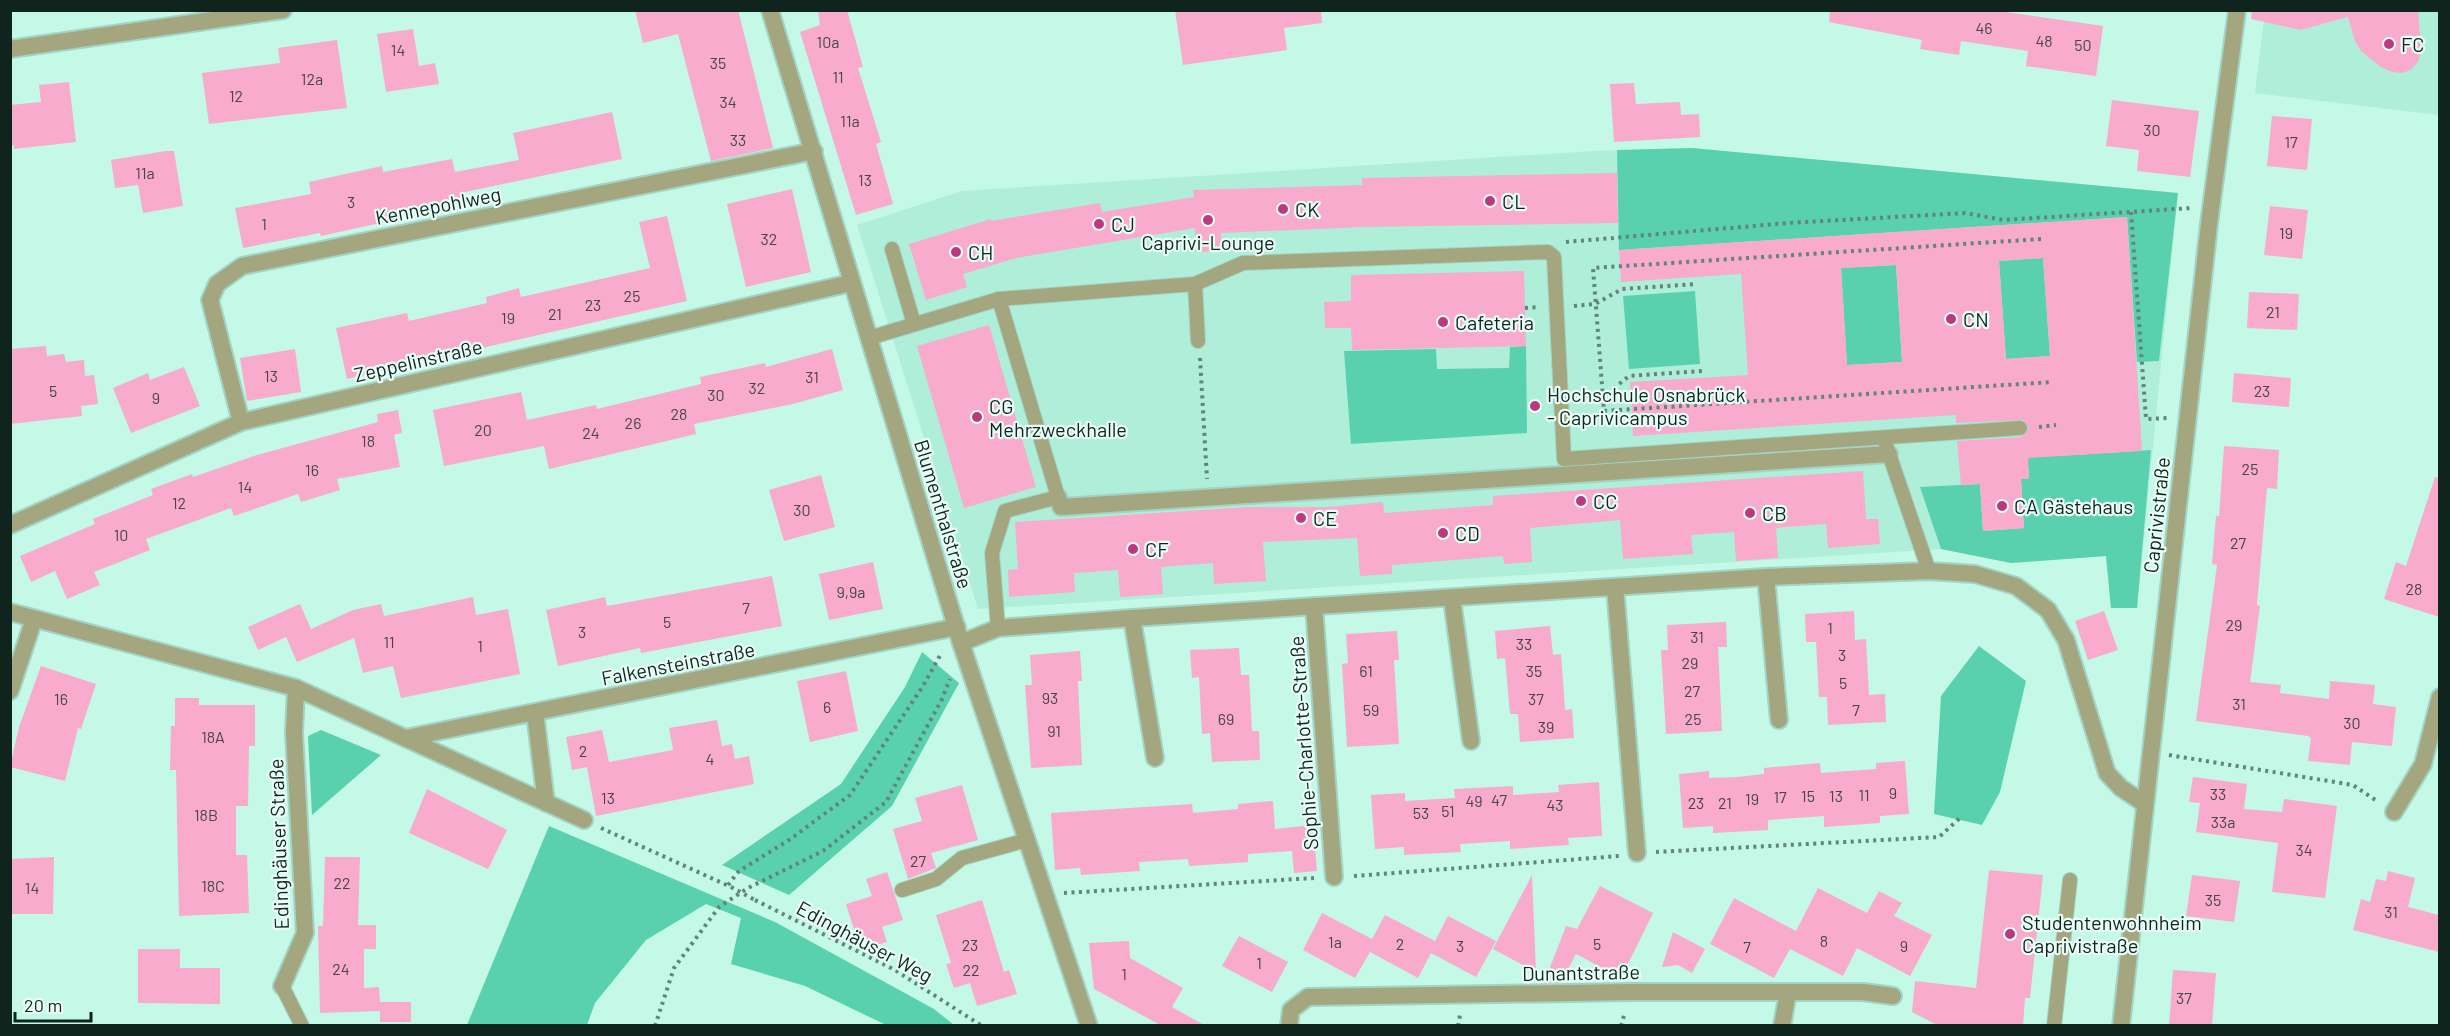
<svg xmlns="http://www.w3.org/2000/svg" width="2450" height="1036" font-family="Barlow,sans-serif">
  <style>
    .built { fill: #afeed9 }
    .green { fill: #59d1af }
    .building { fill: #f8abcd; fill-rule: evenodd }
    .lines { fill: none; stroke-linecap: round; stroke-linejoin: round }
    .service-casing { stroke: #a3d3c2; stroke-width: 16 }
    .pedestrian-casing { stroke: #a3d3c2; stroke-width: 20 }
    .minor-casing { stroke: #a3d3c2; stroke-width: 20 }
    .path { stroke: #618579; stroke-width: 4; stroke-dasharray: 3 4.5; stroke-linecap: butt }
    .service { stroke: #a3a67e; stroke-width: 14 }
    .pedestrian { stroke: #a3a67e; stroke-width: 16 }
    .minor { stroke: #a3a67e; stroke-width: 16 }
    .path-bridge { stroke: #618579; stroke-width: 4; stroke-dasharray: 3 4.5; stroke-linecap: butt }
    .poi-dot { fill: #bc397f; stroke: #e9fef6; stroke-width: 2 }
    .labels { text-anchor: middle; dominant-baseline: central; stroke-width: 4.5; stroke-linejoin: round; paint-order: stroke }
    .number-label { font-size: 16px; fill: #494649 }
    .poi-label { font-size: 20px; fill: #0f241d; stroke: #e9fef6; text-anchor: start }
    .street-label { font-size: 20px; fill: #0f241d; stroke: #e9fef6 }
  </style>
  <rect width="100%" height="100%" fill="#c3f9e6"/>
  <!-- built -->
  <g class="built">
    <polygon points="2265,11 2439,11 2439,115 2255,93"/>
    <polygon points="1692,148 2178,193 2137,608 2111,608 2106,556 2011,563 1941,549 978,609 857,225 962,191 1595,151"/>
  </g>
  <!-- green -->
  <g class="green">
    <polygon points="1692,148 2178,193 2159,361 2137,362 2127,217 1619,250 1617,150"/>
    <polygon points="2043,258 2050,356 2006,359 1999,261"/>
    <polygon points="1896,265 1902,362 1847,365 1841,268"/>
    <polygon points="1695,291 1700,364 1629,369 1623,296"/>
    <polygon points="1526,346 1527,433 1351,444 1344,351 1436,349 1437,369 1509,368 1510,347"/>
    <polygon points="2027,448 2058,456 2151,450 2137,608 2111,608 2106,556 2011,563 1941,549 1920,487 1980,484 1983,531 2024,528 2021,479 2029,479"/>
    <polygon points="1979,646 2026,681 2000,792 1982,825 1934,814 1941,696"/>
    <polygon points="922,652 959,683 892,806 789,895 722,865 841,784 905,687"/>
    <polygon points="321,730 381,755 312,815 308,736"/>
    <polygon points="549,826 775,922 934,1009 954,1025 886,1025 805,986 731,964 741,918 706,904 646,940 595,1003 587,1025 467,1025"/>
  </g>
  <!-- building -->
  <g class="building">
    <polygon points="635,10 738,10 773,148 711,161 678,34 643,43"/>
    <polygon points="818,10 847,10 863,67 858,68 881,142 876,144 893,204 856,215 800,32 820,25"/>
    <polygon points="1175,10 1321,10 1322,23 1284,28 1287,50 1183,65"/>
    <polygon points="1830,10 1992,10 2103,26 2096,76 2026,66 2028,51 1961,41 1959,55 1920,49 1922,40 1829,22"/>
    <polygon points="2252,10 2418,10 2421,47 2419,60 2412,69 2403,73 2392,72 2381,67 2361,51 2355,41 2348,17 2300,30 2251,19"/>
    <polygon points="413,29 419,66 435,63 439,84 386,92 377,34"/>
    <polygon points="337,40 347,108 209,124 202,73 280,63 278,48"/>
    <polygon points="69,82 76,142 14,149 14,145 10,146 10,105 41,102 39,85"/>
    <polygon points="1634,83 1636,104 1680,102 1681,115 1699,114 1700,137 1614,142 1610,84"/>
    <polygon points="2112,100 2199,111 2190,177 2137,171 2139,150 2106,146"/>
    <polygon points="612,112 622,159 460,193 462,202 393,214 394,220 321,236 320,233 243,248 235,208 311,194 309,182 382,166 383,172 452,159 455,172 519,160 513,133"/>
    <polygon points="2272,116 2312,119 2307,170 2267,166"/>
    <polygon points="166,151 174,151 183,206 143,213 138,185 115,188 111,160"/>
    <polygon points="1617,173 1618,223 1363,227 1221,233 1222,251 1196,252 1195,228 1016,258 963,274 967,287 926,300 909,244 991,219 991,221 1100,203 1102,212 1194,197 1193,190 1362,185 1362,178"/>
    <polygon points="792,189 811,272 746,287 727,204"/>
    <polygon points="2270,206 2308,210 2302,259 2264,255"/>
    <polygon points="667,216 687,301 347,379 336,328 407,313 409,321 487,303 486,297 519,288 521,297 650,268 639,222"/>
    <path d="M 2127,217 L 2142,451 L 2028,458 L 2029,479 L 2021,479 L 2024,528 L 1983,531 L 1980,484 L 1961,485 L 1957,441 L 2021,437 L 2029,428 L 2023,420 L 1956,423 L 1956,415 L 1633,436 L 1630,382 L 1748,375 L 1741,274 L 1621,282 L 1619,250 ZM 2043,258 L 2050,356 L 2006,359 L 1999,261 ZM 1896,265 L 1902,362 L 1847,365 L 1841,268 Z"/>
    <polygon points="1524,271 1526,346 1352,350 1351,328 1325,328 1324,302 1351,301 1351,275"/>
    <polygon points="2249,292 2299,294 2297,330 2247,328"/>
    <polygon points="989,325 1036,487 964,508 917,346"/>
    <polygon points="46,346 47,356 64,354 66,362 84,360 85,376 94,375 98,404 81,406 82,416 10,424 10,349"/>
    <polygon points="295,349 301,392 247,401 240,358"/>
    <polygon points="832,349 843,390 793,404 694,424 696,434 549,469 544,446 444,466 433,410 521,392 527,420 596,405 597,409 701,384 700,377 765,363 766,367"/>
    <polygon points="184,367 200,406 131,433 113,388 148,373 150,380"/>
    <polygon points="2234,373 2291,378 2289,407 2232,402"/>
    <polygon points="398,410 402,433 394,435 400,467 337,479 340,490 301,502 298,494 234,516 231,508 146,539 150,550 94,572 100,585 67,599 55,571 31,582 20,556 95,524 93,519 153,495 151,489 192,474 193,477 257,455 378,422 377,414"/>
    <polygon points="2224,446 2279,450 2277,489 2267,488 2257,605 2260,606 2250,682 2281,685 2280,693 2329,699 2330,681 2375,685 2373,704 2396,707 2392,746 2352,742 2350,765 2308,761 2311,738 2308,736 2196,721 2217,565 2212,564 2216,516 2219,516"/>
    <polygon points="1863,471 1866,519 1878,519 1880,544 1828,548 1826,524 1776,528 1778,558 1736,561 1734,532 1691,535 1693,554 1623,559 1620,520 1530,528 1532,562 1504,564 1503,556 1392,565 1392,574 1360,576 1357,538 1263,542 1266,581 1214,584 1213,563 1161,567 1163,594 1120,597 1118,570 1074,573 1075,592 1009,597 1008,570 1018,569 1015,522 1247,507 1327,507 1383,502 1384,513 1493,505 1493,496"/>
    <polygon points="821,475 835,527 784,541 769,490"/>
    <polygon points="2435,477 2439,478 2439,617 2384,599 2396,562 2406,566"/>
    <polygon points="873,562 883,609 829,620 819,574"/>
    <polygon points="772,576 782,626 641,653 640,648 558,666 546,610 605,597 607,606"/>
    <polygon points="473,597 476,615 508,609 520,674 401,698 393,666 363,673 354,638 297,662 286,637 258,650 248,627 300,604 311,629 353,610 381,604 384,616"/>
    <polygon points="1854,611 1855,640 1866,639 1869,695 1885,694 1886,722 1828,725 1827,697 1819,697 1816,642 1806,642 1805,614"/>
    <polygon points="2104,611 2118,650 2088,660 2075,621"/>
    <polygon points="1726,622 1727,647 1718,647 1722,731 1666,734 1661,650 1668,650 1667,625"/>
    <polygon points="1550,626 1553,655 1561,654 1565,710 1572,709 1574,738 1520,742 1518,714 1510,714 1505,658 1497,659 1495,631"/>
    <polygon points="1397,631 1399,660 1394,660 1399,744 1347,747 1342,664 1348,663 1346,634"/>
    <polygon points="1239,648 1241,675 1249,675 1252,731 1259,731 1260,760 1212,762 1210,733 1202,734 1199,677 1192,678 1190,650"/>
    <polygon points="1080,651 1082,681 1078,681 1082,765 1031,768 1025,685 1032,685 1030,655"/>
    <polygon points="41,666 96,684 81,729 78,728 65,781 10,767 19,727"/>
    <polygon points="846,671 858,731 810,742 797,681"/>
    <polygon points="175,698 199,698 199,705 255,705 255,746 249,746 248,806 236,806 236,855 247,855 249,913 179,916 176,770 170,770 171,726 175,726"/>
    <polygon points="717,720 722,746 732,744 735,759 749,756 754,784 596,816 587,767 572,770 566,737 602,730 609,762 673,750 669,728"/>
    <polygon points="1905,761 1909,814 1880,816 1880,823 1824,827 1824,816 1768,820 1768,830 1713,833 1713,826 1683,828 1679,774 1709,771 1709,778 1737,777 1764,774 1764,768 1820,763 1821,773 1876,769 1876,763"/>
    <polygon points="2193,777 2247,784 2244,809 2282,812 2284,799 2337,806 2325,898 2272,892 2278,843 2196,832 2200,803 2189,802"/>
    <polygon points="1599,782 1602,836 1568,838 1569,845 1510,849 1510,841 1460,844 1461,852 1404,855 1404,847 1375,849 1371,795 1405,793 1405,801 1455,798 1454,789 1513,786 1513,795 1559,792 1558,785"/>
    <polygon points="962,785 978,840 931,853 936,868 908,879 893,829 922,821 915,798"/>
    <polygon points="427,789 507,830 488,869 409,833"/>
    <polygon points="1273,801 1275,829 1313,825 1317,871 1294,873 1292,851 1248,854 1248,862 1189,866 1188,859 1139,862 1140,871 1081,875 1080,868 1055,870 1051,813 1192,804 1193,813 1238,809 1238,804"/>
    <polygon points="54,857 53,914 10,914 10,859"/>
    <polygon points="325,857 360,857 358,925 376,925 376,949 364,949 364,988 379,987 380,1002 411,1002 411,1022 380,1022 380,1011 320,1013 318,926 323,926"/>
    <polygon points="1989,870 2043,875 2030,998 2025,998 2023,1026 1939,1026 1912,1012 1915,981 1976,988"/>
    <polygon points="2388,871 2415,878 2408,907 2439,915 2439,952 2353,930 2361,899 2370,902 2376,879 2386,881"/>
    <polygon points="887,872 903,920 882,927 887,942 874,946 857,939 846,904 872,896 866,879"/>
    <polygon points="1532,875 1536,972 1493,949"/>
    <polygon points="2192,875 2240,881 2234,922 2186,916"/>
    <polygon points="1600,886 1653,913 1621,978 1576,954 1561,983 1544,983 1566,926 1577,929"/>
    <polygon points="1818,888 1867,913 1879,891 1902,903 1894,916 1932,935 1910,976 1857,948 1843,976 1790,949 1774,978 1710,944 1734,898 1796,931"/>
    <polygon points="982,900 1004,972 1009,970 1017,994 977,1006 970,983 954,988 946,964 951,963 936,915"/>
    <polygon points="1322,913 1372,939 1385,915 1435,941 1448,916 1496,941 1476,977 1431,953 1418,978 1370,952 1355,978 1303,950"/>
    <polygon points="1673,932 1705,949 1692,973 1678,965 1662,967"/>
    <polygon points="1239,936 1288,962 1272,992 1222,966"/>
    <polygon points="1129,941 1130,958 1183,988 1172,1007 1206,1026 1162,1026 1094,989 1089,943"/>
    <polygon points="138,949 180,949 180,968 220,968 220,1004 138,1003"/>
    <polygon points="2173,970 2216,973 2212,1026 2169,1026"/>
  </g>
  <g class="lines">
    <!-- service casing -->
    <g class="service-casing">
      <g id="service">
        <polyline points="892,249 914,324"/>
        <polyline points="1195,284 1198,341"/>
        <polyline points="869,338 999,299 1195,284 1243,263 1548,252 1554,257 1564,459 2020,428"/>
        <polyline points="1886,445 1929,571"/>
        <polyline points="998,628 992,553 1005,511 1058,497 999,299"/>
        <polyline points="902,890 936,879 962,858 1027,840"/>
        <polyline points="282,986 302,1026"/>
        <polyline points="2054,1026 2070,880"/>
      </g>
    </g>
    <!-- pedestrian casing -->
    <g class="pedestrian-casing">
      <polyline id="pedestrian" points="1058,497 1061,507 1889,454"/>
    </g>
    <!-- minor casing -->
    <g class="minor-casing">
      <g id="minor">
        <polyline points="770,10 961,643 1089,1026"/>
        <polyline points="10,49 283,10"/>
        <polyline points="241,422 210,300 217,284 242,266 814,151"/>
        <polyline points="10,525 241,422 851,283"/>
        <polyline points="1766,577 1779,720"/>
        <polyline points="1615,587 1637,853"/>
        <polyline points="1452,599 1471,741"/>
        <polyline points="1314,606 1334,877"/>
        <polyline points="10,612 296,688 584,820"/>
        <polyline points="1132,618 1155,758"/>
        <polyline points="961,643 998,628 1132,618 1766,577 1929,571 1975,574 2016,586 2048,610 2066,640 2107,773 2121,788 2145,804"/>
        <polyline points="10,691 34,619"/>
        <polyline points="535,713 546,803"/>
        <polyline points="406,738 957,627"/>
        <polyline points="2394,812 2423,764 2440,697"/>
        <polyline points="282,986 305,933 294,733 296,688"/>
        <polyline points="1289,1026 1291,1010 1308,997 1630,992 1863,992 1893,996"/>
        <polyline points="1782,1026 1788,992"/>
        <polyline points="2121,1026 2209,224 2237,10"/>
      </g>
    </g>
    <!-- path -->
    <g class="path">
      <polyline points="2131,212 2146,419 2168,418"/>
      <polyline points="2041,239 1593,268 1604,411 2052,382"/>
      <polyline points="1566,242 1788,223 1965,213 2003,220 2192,208"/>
      <polyline points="1574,306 1595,304 1622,289 1697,284"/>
      <polyline points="1525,308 1539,307"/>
      <polyline points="1200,358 1207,479"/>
      <polyline points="1579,398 1603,397 1629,376 1702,371"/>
      <polyline points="2039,427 2056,425"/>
      <polyline points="2169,755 2353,785 2377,801"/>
      <polyline points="601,828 731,887"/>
      <polyline points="1656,852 1939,837 1960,818"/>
      <polyline points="1354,876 1619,856"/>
      <polyline points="728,885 739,871 789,840 850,795 923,686 942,652"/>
      <polyline points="1064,893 1314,878"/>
      <polyline points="755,900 895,970 982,1026"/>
      <polyline points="655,1026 674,968 719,907 748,888 823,851 886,802 942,699 950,679"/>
      <polyline points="1458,1026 1460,1015"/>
      <polyline points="1621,1026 1625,1012"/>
    </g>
    <!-- service -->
    <use href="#service" class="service"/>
    <!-- pedestrian -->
    <use href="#pedestrian" class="pedestrian"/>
    <!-- minor -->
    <use href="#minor" class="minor"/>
    <!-- path-bridge -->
    <polyline class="path-bridge" points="731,887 755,900"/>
  </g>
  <!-- markers -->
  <g class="poi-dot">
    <circle cx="2389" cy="44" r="6"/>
    <circle cx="1490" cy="201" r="6"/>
    <circle cx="1283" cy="209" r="6"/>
    <circle cx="1208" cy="220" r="6"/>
    <circle cx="1099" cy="224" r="6"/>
    <circle cx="956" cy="252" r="6"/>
    <circle cx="1951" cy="319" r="6"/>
    <circle cx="1443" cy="322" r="6"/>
    <circle cx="1535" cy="406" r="6"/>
    <circle cx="977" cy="417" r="6"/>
    <circle cx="1581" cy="501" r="6"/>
    <circle cx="2002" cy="506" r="6"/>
    <circle cx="1750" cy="513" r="6"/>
    <circle cx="1301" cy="518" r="6"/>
    <circle cx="1443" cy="533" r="6"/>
    <circle cx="1133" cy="549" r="6"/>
    <circle cx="2010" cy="934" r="6"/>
  </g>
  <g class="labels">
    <!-- number labels -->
    <g class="number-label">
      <text x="1984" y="27">46</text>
      <text x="2044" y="40">48</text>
      <text x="828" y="41">10a</text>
      <text x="2083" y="44">50</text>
      <text x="398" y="49">14</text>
      <text x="718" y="62">35</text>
      <text x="838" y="76">11</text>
      <text x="312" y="78">12a</text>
      <text x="236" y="95">12</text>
      <text x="728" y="101">34</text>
      <text x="850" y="120">11a</text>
      <text x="2152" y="129">30</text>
      <text x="738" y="139">33</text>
      <text x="2291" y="141">17</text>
      <text x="145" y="172">11a</text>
      <text x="865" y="179">13</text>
      <text x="351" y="201">3</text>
      <text x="264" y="223">1</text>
      <text x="2286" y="232">19</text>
      <text x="769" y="238">32</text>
      <text x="632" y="295">25</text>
      <text x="593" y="304">23</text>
      <text x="2273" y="311">21</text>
      <text x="555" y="313">21</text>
      <text x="508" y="317">19</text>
      <text x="271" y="375">13</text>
      <text x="812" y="376">31</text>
      <text x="757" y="387">32</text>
      <text x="53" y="390">5</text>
      <text x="2262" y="390">23</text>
      <text x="716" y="394">30</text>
      <text x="156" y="397">9</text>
      <text x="679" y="413">28</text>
      <text x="633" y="422">26</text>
      <text x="483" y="429">20</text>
      <text x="591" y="432">24</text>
      <text x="368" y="440">18</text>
      <text x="2250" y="468">25</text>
      <text x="312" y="469">16</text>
      <text x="245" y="486">14</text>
      <text x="179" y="502">12</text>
      <text x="802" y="509">30</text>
      <text x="121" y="534">10</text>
      <text x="2238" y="542">27</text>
      <text x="2414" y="588">28</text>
      <text x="851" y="591">9,9a</text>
      <text x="746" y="607">7</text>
      <text x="667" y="621">5</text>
      <text x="2234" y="624">29</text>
      <text x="1830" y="627">1</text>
      <text x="582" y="631">3</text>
      <text x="1697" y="636">31</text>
      <text x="389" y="641">11</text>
      <text x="1524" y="643">33</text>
      <text x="480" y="645">1</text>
      <text x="1842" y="654">3</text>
      <text x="1690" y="662">29</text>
      <text x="1366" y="670">61</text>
      <text x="1534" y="670">35</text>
      <text x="1843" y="682">5</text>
      <text x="1692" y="690">27</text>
      <text x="1050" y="697">93</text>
      <text x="61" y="698">16</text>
      <text x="1536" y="698">37</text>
      <text x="2239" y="703">31</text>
      <text x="827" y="706">6</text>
      <text x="1371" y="709">59</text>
      <text x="1856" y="709">7</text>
      <text x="1226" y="718">69</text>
      <text x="1693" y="718">25</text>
      <text x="2352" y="722">30</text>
      <text x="1546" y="726">39</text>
      <text x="1054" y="730">91</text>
      <text x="213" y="736">18A</text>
      <text x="583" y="750">2</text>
      <text x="710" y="758">4</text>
      <text x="1893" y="792">9</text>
      <text x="2218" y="793">33</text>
      <text x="1864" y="794">11</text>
      <text x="1808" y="795">15</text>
      <text x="1836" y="795">13</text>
      <text x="1780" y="796">17</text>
      <text x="608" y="797">13</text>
      <text x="1752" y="798">19</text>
      <text x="1499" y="799">47</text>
      <text x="1474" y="800">49</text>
      <text x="1696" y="802">23</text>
      <text x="1725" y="802">21</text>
      <text x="1555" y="804">43</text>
      <text x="1448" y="810">51</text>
      <text x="1421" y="812">53</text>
      <text x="206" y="814">18B</text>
      <text x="2223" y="821">33a</text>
      <text x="2304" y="849">34</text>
      <text x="918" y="860">27</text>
      <text x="342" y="882">22</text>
      <text x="213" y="885">18C</text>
      <text x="32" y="887">14</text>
      <text x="2213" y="899">35</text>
      <text x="2391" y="911">31</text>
      <text x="1824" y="940">8</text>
      <text x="1335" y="941">1a</text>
      <text x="1400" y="943">2</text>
      <text x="1597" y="943">5</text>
      <text x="970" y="944">23</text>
      <text x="1460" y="945">3</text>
      <text x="1904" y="945">9</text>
      <text x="1747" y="946">7</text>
      <text x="1259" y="962">1</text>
      <text x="341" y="968">24</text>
      <text x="971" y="969">22</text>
      <text x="1124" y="973">1</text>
      <text x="2184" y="997">37</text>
    </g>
    <!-- poi labels -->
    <g class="poi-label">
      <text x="2401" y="44">FC</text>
      <text x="1502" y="201">CL</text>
      <text x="1295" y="209">CK</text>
      <text x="1111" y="224">CJ</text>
      <text x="1208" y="242" text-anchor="middle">Caprivi-Lounge</text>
      <text x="968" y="252">CH</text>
      <text x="1963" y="319">CN</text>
      <text x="1455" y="322">Cafeteria</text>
      <text x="1547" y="394">Hochschule Osnabrück<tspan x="1547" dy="23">- Caprivicampus</tspan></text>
      <text x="989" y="406">CG<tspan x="989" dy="23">Mehrzweckhalle</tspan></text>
      <text x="1593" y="501">CC</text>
      <text x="2014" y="506">CA Gästehaus</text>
      <text x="1762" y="513">CB</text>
      <text x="1313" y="518">CE</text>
      <text x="1455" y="533">CD</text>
      <text x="1145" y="549">CF</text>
      <text x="2022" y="922">Studentenwohnheim<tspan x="2022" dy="23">Caprivistraße</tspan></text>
    </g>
    <!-- street labels -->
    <g class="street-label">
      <text transform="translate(438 205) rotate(-11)">Kennepohlweg</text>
      <text transform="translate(418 360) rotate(-13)">Zeppelinstraße</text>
      <text transform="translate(944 514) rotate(73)">Blumenthalstraße</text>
      <text transform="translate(2156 515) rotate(-84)">Caprivistraße</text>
      <text transform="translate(678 663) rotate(-11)">Falkensteinstraße</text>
      <text transform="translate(1303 743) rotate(-94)">Sophie-Charlotte-Straße</text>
      <text transform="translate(278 844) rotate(-92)">Edinghäuser Straße</text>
      <text transform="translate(865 941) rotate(28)">Edinghäuser Weg</text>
      <text transform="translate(1581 972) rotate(-1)">Dunantstraße</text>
    </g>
  </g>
  <!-- border -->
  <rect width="2450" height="1036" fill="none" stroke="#0f241d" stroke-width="24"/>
  <!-- scale -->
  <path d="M15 1012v9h76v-9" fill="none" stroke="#0f241d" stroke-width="3"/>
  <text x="24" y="1012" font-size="18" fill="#0f241d" stroke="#e9fef6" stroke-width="4.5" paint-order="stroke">20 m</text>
</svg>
